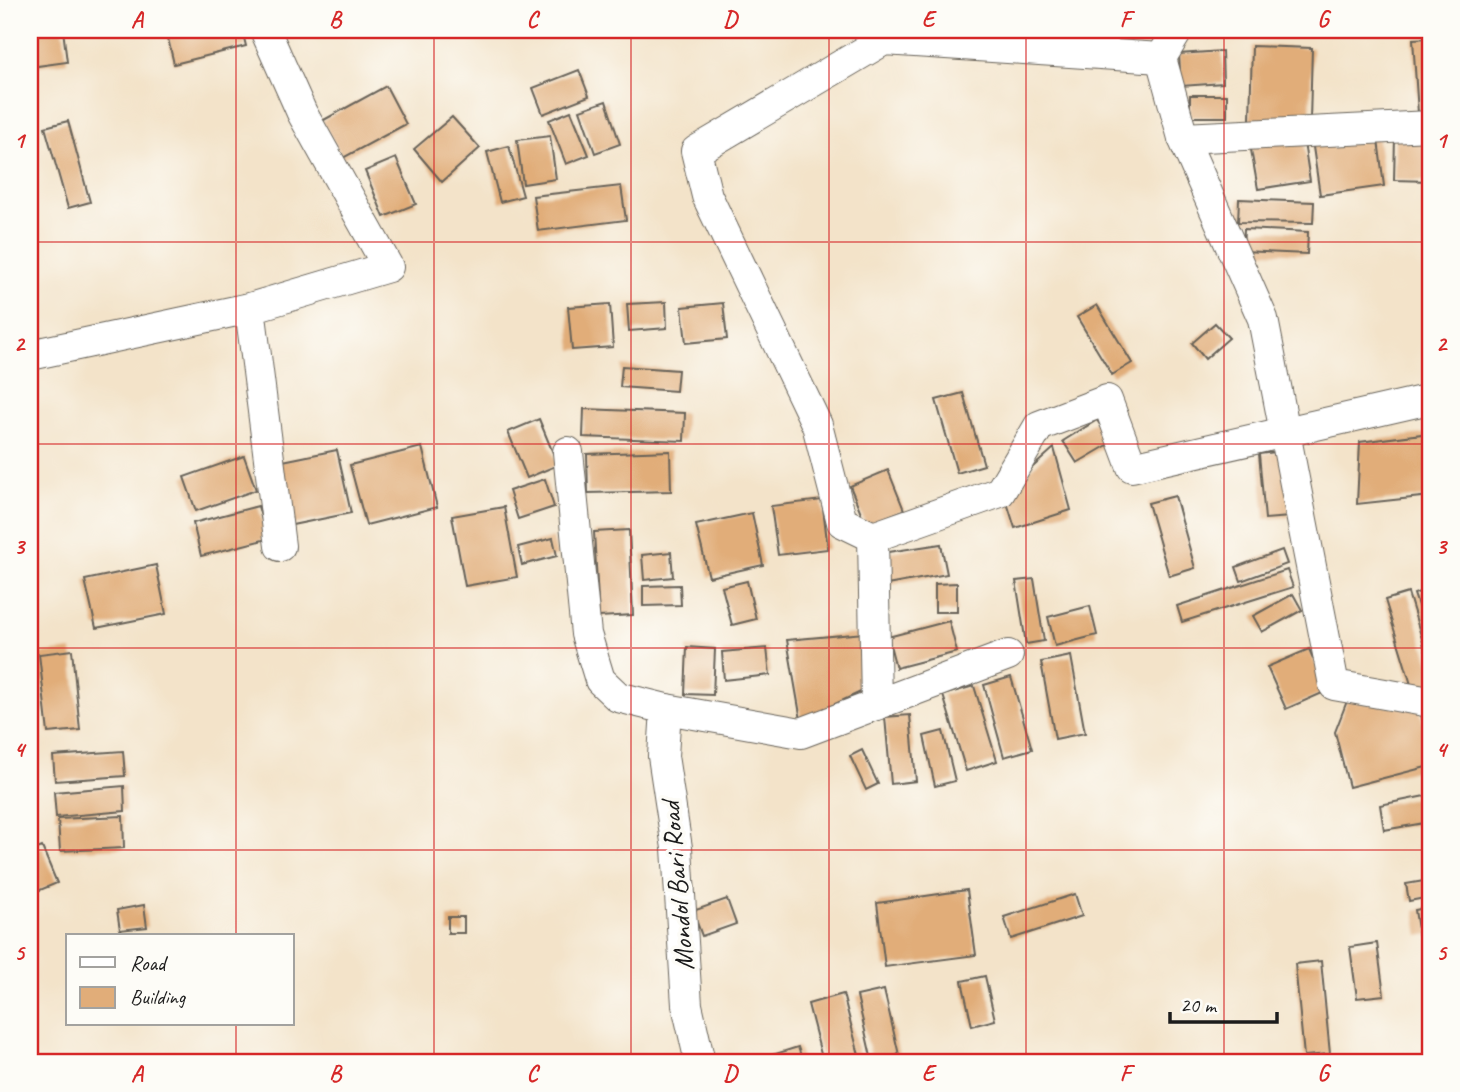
<svg xmlns="http://www.w3.org/2000/svg" width="1460" height="1092" font-family="Caveat,sans-serif">
  <style>
    .building { fill: #e1ad79 }
    .lines { fill: none; stroke-linecap: round; stroke-linejoin: round }
    .minor-casing { stroke: #676259; stroke-width: 32 }
    .minor { stroke: #fff; stroke-width: 30 }
    .grid { fill: none; stroke: #d62828; stroke-width: 2; stroke-opacity: 0.55 }
    .labels { text-anchor: middle; dominant-baseline: central; stroke-width: 7; stroke-linejoin: round; paint-order: stroke }
    .street-label { font-size: 28px; fill: #1c1c1c; stroke: #fdfcf7 }
    .neatline { fill: none; stroke: #d62828; stroke-width: 2.5 }
    .grid-label { font-size: 23px; text-anchor: middle; font-weight: bold; fill: #d62828 }
  </style>
  <rect width="100%" height="100%" fill="#fdfcf7"/>
  <filter id="ink" filterUnits="userSpaceOnUse"><feTurbulence type="fractalNoise" baseFrequency=".0143" numOctaves="2"/><feDisplacementMap in="SourceGraphic" scale="14" xChannelSelector="R" yChannelSelector="G"/><feConvolveMatrix kernelMatrix="1 2 1 2 8 2 1 2 1" color-interpolation-filters="sRGB"/></filter>
  <filter id="wash" filterUnits="userSpaceOnUse"><feTurbulence type="fractalNoise" baseFrequency=".00686" numOctaves="4" result="noise"/><feDisplacementMap in="SourceGraphic" scale="28" xChannelSelector="R" yChannelSelector="G"/><feGaussianBlur stdDeviation="1.57" result="paint"/><feColorMatrix in="noise" values="0 0 0 0 0 0 0 0 0 0 0 0 0 0 0 0 0 1.4 0 .05"/><feComposite in="paint" operator="in"/></filter>
  <g filter="url(#wash)">
    <rect width="100%" height="100%" fill="#f3e3c9"/>
    <g id="blocks">
      <!-- building -->
      <g class="building">
        <polygon points="30,30 63,30 67,62 30,67"/>
        <polygon points="166,30 242,30 246,46 174,64"/>
        <polygon points="1069,30 1132,30 1132,31 1072,44"/>
        <polygon points="1430,38 1430,112 1418,113 1413,39"/>
        <polygon points="1252,46 1312,48 1310,121 1250,120"/>
        <polygon points="1222,51 1223,83 1181,86 1179,54"/>
        <polygon points="579,70 589,96 543,114 533,88"/>
        <polygon points="386,86 406,124 343,158 322,121"/>
        <rect x="1190" y="95" width="37" height="22"/>
        <polygon points="606,101 620,144 595,153 580,110"/>
        <polygon points="571,111 589,155 566,164 549,120"/>
        <polygon points="452,117 480,148 442,182 414,149"/>
        <polygon points="68,121 90,202 68,208 45,127"/>
        <polygon points="1377,132 1384,186 1320,195 1312,140"/>
        <polygon points="550,136 556,179 523,184 517,140"/>
        <polygon points="1303,136 1310,181 1258,189 1250,144"/>
        <polygon points="1395,137 1430,138 1430,181 1394,180"/>
        <polygon points="509,146 523,196 500,202 487,152"/>
        <polygon points="396,158 416,204 384,217 365,171"/>
        <polygon points="621,186 626,220 538,231 533,196"/>
        <polygon points="1239,199 1314,202 1313,223 1238,222"/>
        <polygon points="1244,229 1308,232 1307,254 1243,251"/>
        <polygon points="666,302 667,328 629,331 627,304"/>
        <polygon points="723,303 727,339 686,343 682,307"/>
        <polygon points="610,304 613,347 572,350 568,307"/>
        <polygon points="1097,305 1132,363 1112,375 1077,317"/>
        <polygon points="1215,323 1229,338 1205,359 1192,343"/>
        <polygon points="622,366 678,370 676,391 620,387"/>
        <polygon points="963,393 984,465 957,473 936,400"/>
        <polygon points="584,409 685,413 684,441 583,437"/>
        <polygon points="539,419 558,465 527,478 508,432"/>
        <polygon points="1097,420 1111,443 1077,463 1063,441"/>
        <polygon points="1430,433 1430,496 1357,504 1360,442"/>
        <polygon points="422,447 437,507 366,525 350,465"/>
        <polygon points="1054,448 1071,510 1015,528 1004,493"/>
        <polygon points="337,450 351,513 292,525 278,462"/>
        <polygon points="670,451 671,491 588,493 587,454"/>
        <polygon points="1284,451 1290,517 1265,519 1259,454"/>
        <polygon points="244,456 256,490 196,511 184,477"/>
        <polygon points="888,470 904,510 866,525 850,486"/>
        <polygon points="545,479 554,507 518,519 509,491"/>
        <polygon points="1175,496 1195,568 1169,576 1148,503"/>
        <polygon points="822,500 828,549 778,555 771,506"/>
        <polygon points="258,506 267,539 201,556 193,523"/>
        <polygon points="504,507 517,577 465,586 452,516"/>
        <polygon points="752,513 763,565 709,577 696,525"/>
        <polygon points="629,530 633,615 599,617 594,532"/>
        <polygon points="553,538 557,556 522,565 518,547"/>
        <polygon points="941,544 947,574 887,585 888,552"/>
        <polygon points="1282,550 1287,564 1241,581 1236,567"/>
        <polygon points="671,552 673,577 644,580 642,555"/>
        <polygon points="156,565 166,614 96,628 85,580"/>
        <polygon points="1287,570 1293,587 1182,622 1177,606"/>
        <polygon points="1034,579 1044,641 1026,644 1016,581"/>
        <polygon points="747,581 756,619 732,625 722,587"/>
        <polygon points="957,583 957,612 935,612 935,584"/>
        <polygon points="680,585 681,605 643,606 643,586"/>
        <polygon points="1430,588 1430,640 1414,594"/>
        <polygon points="1408,593 1430,665 1430,685 1413,691 1385,600"/>
        <polygon points="1293,594 1302,610 1262,632 1253,616"/>
        <polygon points="1090,606 1097,635 1055,646 1048,617"/>
        <polygon points="949,621 957,652 896,668 888,637"/>
        <polygon points="864,633 865,690 801,720 787,640"/>
        <polygon points="687,647 715,649 713,695 685,694"/>
        <polygon points="767,648 770,675 724,680 722,652"/>
        <polygon points="1309,649 1327,691 1286,709 1267,667"/>
        <polygon points="72,650 80,730 48,733 39,654"/>
        <polygon points="1071,656 1085,733 1055,739 1041,662"/>
        <polygon points="1011,677 1032,749 1004,757 984,685"/>
        <polygon points="974,686 997,761 966,771 943,695"/>
        <polygon points="1347,701 1420,710 1430,748 1430,766 1349,787 1335,732"/>
        <polygon points="910,715 916,781 891,784 885,717"/>
        <polygon points="943,731 955,781 935,786 924,736"/>
        <polygon points="862,750 878,784 866,790 850,756"/>
        <polygon points="123,751 125,776 55,781 53,756"/>
        <polygon points="124,786 125,811 56,817 54,792"/>
        <polygon points="1430,795 1430,822 1384,830 1380,805"/>
        <polygon points="123,816 124,848 60,851 58,819"/>
        <polygon points="42,847 57,883 33,893 30,886 30,852"/>
        <polygon points="1430,880 1430,897 1409,901 1406,884"/>
        <polygon points="967,890 976,955 885,967 877,903"/>
        <polygon points="1075,894 1082,916 1011,939 1004,917"/>
        <polygon points="727,899 736,924 702,936 693,911"/>
        <polygon points="144,905 147,927 120,930 117,910"/>
        <polygon points="1430,907 1430,934 1419,936 1415,910"/>
        <rect x="448" y="917" width="16" height="16"/>
        <polygon points="1377,943 1384,995 1357,998 1350,947"/>
        <polygon points="1321,961 1330,1054 1304,1056 1295,964"/>
        <polygon points="985,976 995,1020 972,1026 962,981"/>
        <polygon points="884,990 899,1055 872,1061 857,996"/>
        <polygon points="843,994 860,1059 848,1062 823,1062 808,1004"/>
        <polygon points="798,1047 803,1062 750,1062"/>
      </g>
    </g>
  </g>
  <g filter="url(#ink)">
    <use href="#blocks" fill-opacity="0" stroke="#676259" stroke-width="2"/>
    <g class="lines">
      <!-- minor casing -->
      <g class="minor-casing">
        <g id="minor">
          <polyline points="265,30 302,113 388,267 250,308 280,546"/>
          <polyline points="1161,58 1183,138 1263,319 1334,685 1430,702"/>
          <polyline points="1183,138 1430,126"/>
          <polyline points="30,355 250,308"/>
          <polyline points="568,452 586,634 600,680 618,697 666,709 801,733 1008,655"/>
          <polyline points="873,537 1000,492 1039,426 1107,400 1132,467 1430,399"/>
          <polyline points="876,705 873,537 842,522 817,425 707,196 696,151 884,40 1161,58 1178,30"/>
          <polyline points="666,709 663,756 677,848 687,1005 700,1062"/>
        </g>
      </g>
      <!-- minor -->
      <use href="#minor" class="minor"/>
    </g>
  </g>
  <!-- grid -->
  <path class="grid" d="M 236,30 L 236,936M 434,30 L 434,1062M 631,30 L 631,1062M 829,30 L 829,1062M 1026,30 L 1026,1062M 1224,30 L 1224,1062M 30,242 L 1430,242M 30,444 L 1430,444M 30,648 L 1430,648M 30,850 L 1430,850M 236,1024 L 236,1062"/>
  <g class="labels">
    <!-- street labels -->
    <g class="street-label">
      <text transform="translate(677 886) rotate(-95)">Mondol Bari Road</text>
    </g>
  </g>
  <!-- margin -->
  <rect width="1460" height="1092" fill="none" stroke="#fdfcf7" stroke-width="77"/>
  <!-- legend -->
  <rect x="66" y="934" width="228" height="91" fill="#fdfcf7" stroke="#a3a29f" stroke-width="2"/>
  <rect x="80" y="957" width="35" height="10" fill="#ffffff" stroke="#a3a29f" stroke-width="2"/>
  <text x="130" y="970" font-size="21" fill="#1c1c1c">Road</text>
  <rect x="80" y="987" width="35" height="21" fill="#e1ad79" stroke="#a3a29f" stroke-width="2"/>
  <text x="130" y="1004" font-size="21" fill="#1c1c1c">Building</text>
  <!-- scale -->
  <path d="M1170 1012v10h107v-10" fill="none" stroke="#1c1c1c" stroke-width="3.5"/>
  <text x="1180" y="1012" font-size="21" fill="#1c1c1c" stroke="#fdfcf7" stroke-width="5" paint-order="stroke">20 m</text>
  <rect x="38" y="38" width="1384" height="1016" class="neatline"/>
  <g class="grid-label">
    <text x="137" y="27">A</text>
    <text x="335" y="27">B</text>
    <text x="532" y="27">C</text>
    <text x="730" y="27">D</text>
    <text x="928" y="27">E</text>
    <text x="1125" y="27">F</text>
    <text x="1323" y="27">G</text>
    <text x="19" y="148">1</text>
    <text x="1441" y="148">1</text>
    <text x="19" y="351">2</text>
    <text x="1441" y="351">2</text>
    <text x="19" y="554">3</text>
    <text x="1441" y="554">3</text>
    <text x="19" y="757">4</text>
    <text x="1441" y="757">4</text>
    <text x="19" y="960">5</text>
    <text x="1441" y="960">5</text>
    <text x="137" y="1081">A</text>
    <text x="335" y="1081">B</text>
    <text x="532" y="1081">C</text>
    <text x="730" y="1081">D</text>
    <text x="928" y="1081">E</text>
    <text x="1125" y="1081">F</text>
    <text x="1323" y="1081">G</text>
  </g>
</svg>
